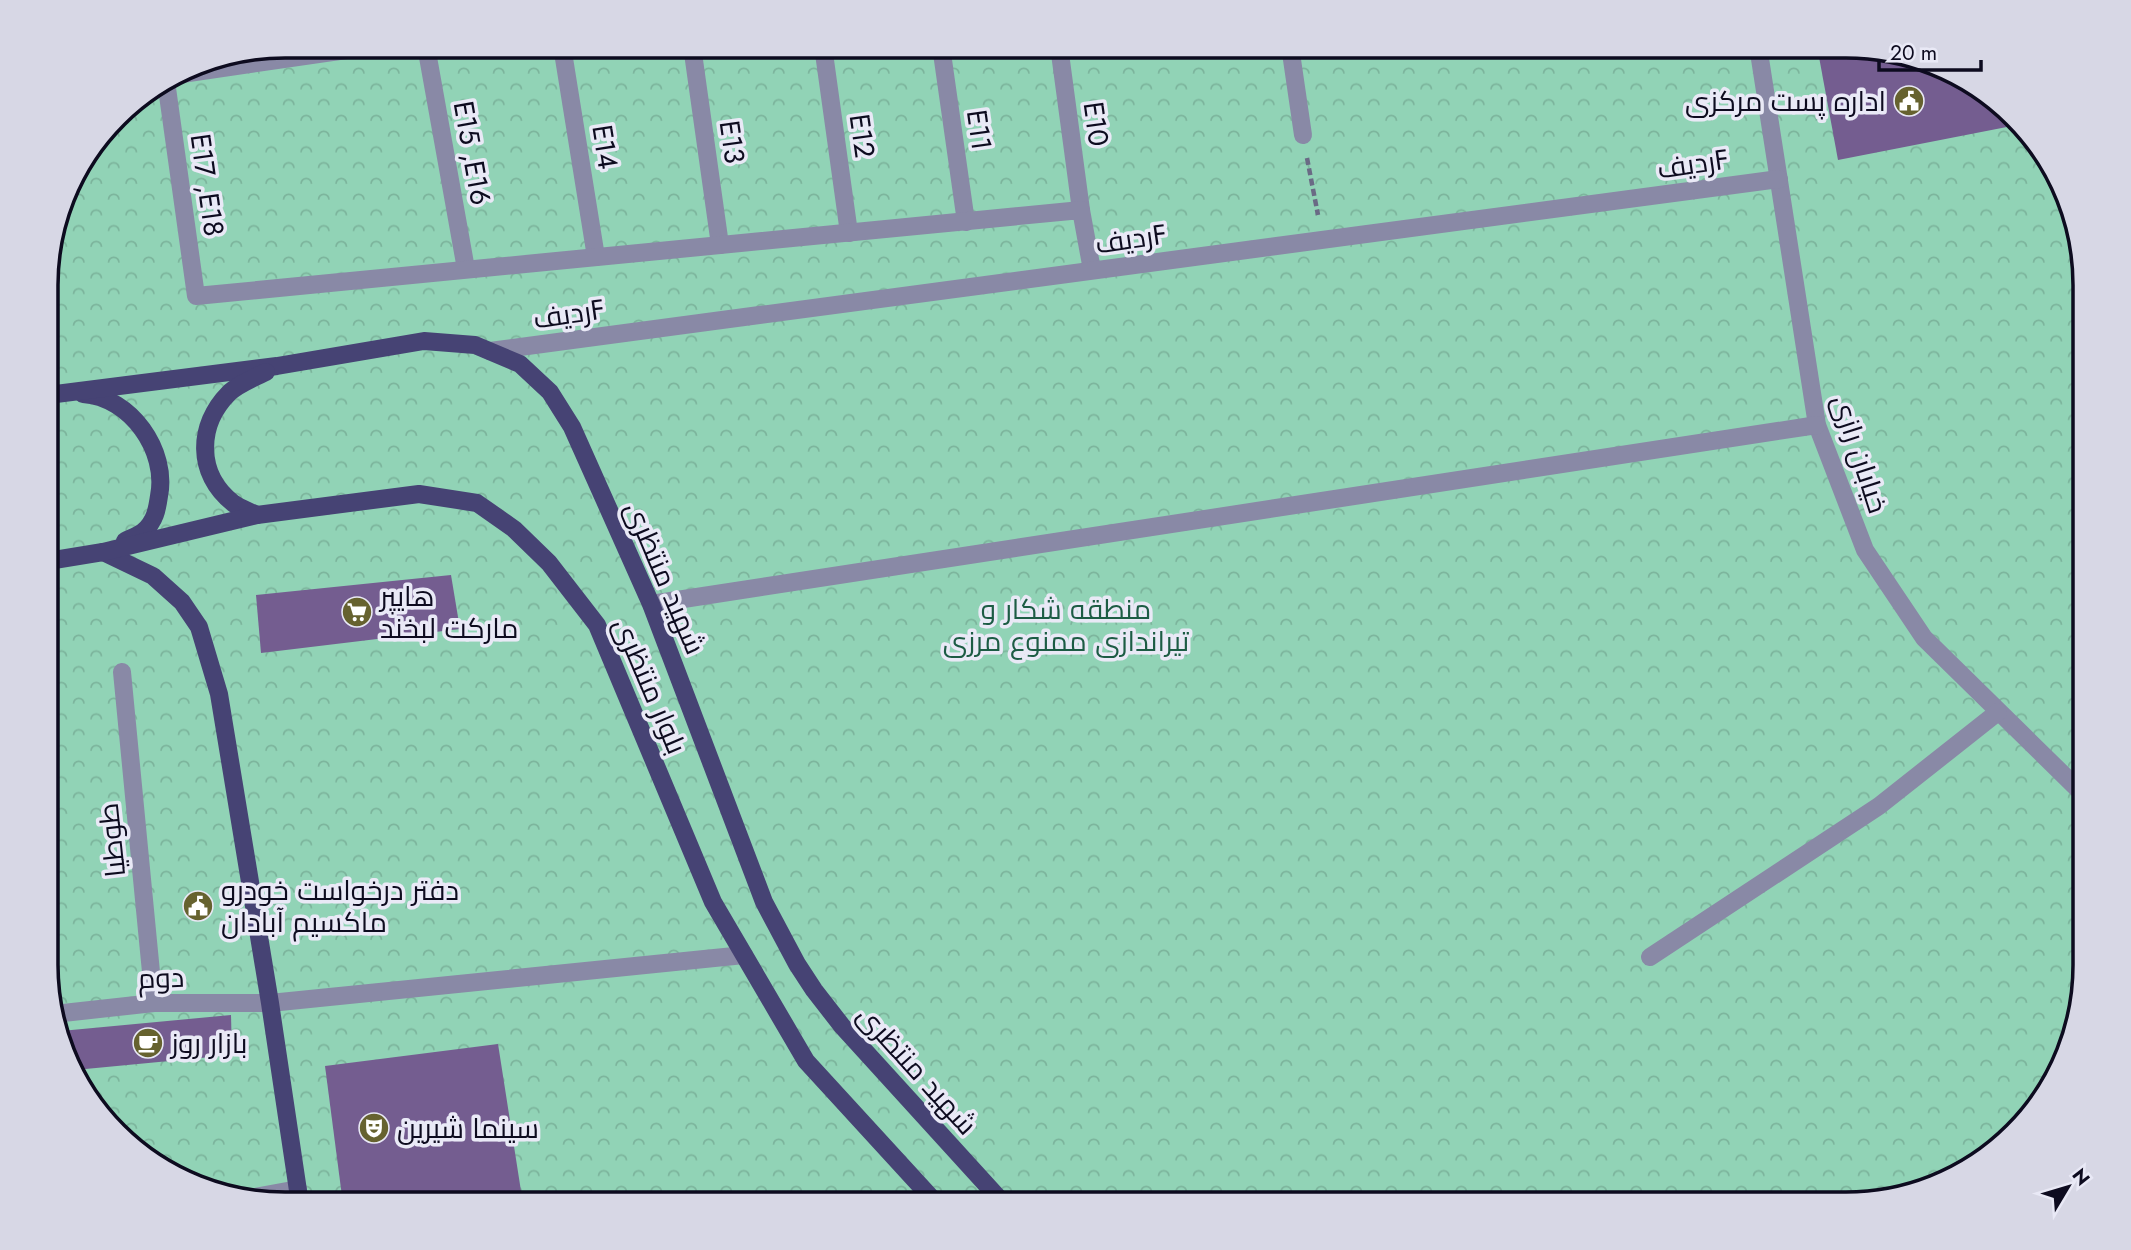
<svg xmlns="http://www.w3.org/2000/svg" width="2131" height="1250" font-family="Jost,Cairo,sans-serif">
  <style>
    .park { fill: url(#park-crowns) }
    .building { fill: #745d90 }
    .lines { fill: none; stroke-linecap: round; stroke-linejoin: round }
    .path { stroke: #6a6a85; stroke-width: 4.5; stroke-dasharray: 7 3.5; stroke-linecap: butt }
    .minor { stroke: #8989a6; stroke-width: 18 }
    .major { stroke: #464374; stroke-width: 18 }
    .labels { text-anchor: middle; dominant-baseline: central; stroke-width: 7; stroke-linejoin: round; paint-order: stroke }
    .poi-label { font-size: 28px; fill: #0d0b1f; stroke: #e9e9f6; text-anchor: start }
    .street-label { font-size: 28px; fill: #0d0b1f; stroke: #e9e9f6 }
    .park-label { font-size: 28px; fill: #1c5c44; stroke: #e9e9f6 }
    .rim { fill: none; stroke: #0d0b1f; stroke-width: 3.5 }
  </style>
  <defs>
    <pattern id="park-crowns" width="20" height="18" patternUnits="userSpaceOnUse" patternTransform="scale(1.75)"><rect width="20" height="18" fill="#91d3b6"/><path d="M2 6a3 3 0 1 1 6 0M12 15a3 3 0 1 1 6 0" fill="none" stroke="#7cb49c"/></pattern>
  </defs>
  <rect width="100%" height="100%" fill="#d9dafe"/>
  <!-- park -->
  <polygon class="park" points="285,46 1847,46 1966,78 2045,152 2085,269 2085,981 2053,1085 1966,1172 1862,1204 284,1204 165,1172 86,1098 48,996 48,254 70,179 127,105 194,64"/>
  <!-- building -->
  <g class="building">
    <polygon points="1817,46 1847,46 1966,78 2017,125 1838,160"/>
    <polygon points="451,575 460,629 261,653 256,595"/>
    <polygon points="231,1015 232,1055 75,1070 61,1031"/>
    <polygon points="498,1044 523,1204 343,1204 325,1066"/>
  </g>
  <g class="lines">
    <!-- path -->
    <polyline class="path" points="1307,158 1318,215"/>
    <!-- minor -->
    <g class="minor">
      <polyline points="426,46 466,269"/>
      <polyline points="562,46 596,257"/>
      <polyline points="692,46 720,245"/>
      <polyline points="823,46 849,233"/>
      <polyline points="941,46 966,222"/>
      <polyline points="1059,46 1081,210"/>
      <polyline points="1290,46 1303,135"/>
      <polyline points="1758,46 1817,425 1865,550 1924,638 2085,796"/>
      <polyline points="175,75 374,46"/>
      <polyline points="166,81 196,296 1081,210 1092,270"/>
      <polyline points="490,351 1779,179"/>
      <polyline points="651,604 1817,425"/>
      <polyline points="122,672 154,1003"/>
      <polyline points="1650,957 1879,806 1998,712"/>
      <polyline points="54,1014 154,1003 270,1003 744,955"/>
      <polyline points="255,1197 298,1189"/>
    </g>
    <!-- major -->
    <g class="major">
      <path d="M 83,394 C 131,397 168,451 159,496 C 157,510 155,521 144,531 C 139,535 131,538 125,541"/>
      <polyline points="48,395 277,366 424,341 475,345 520,364 550,392 572,427 651,604 764,902 797,964 814,990 842,1026 1004,1204"/>
      <path d="M 257,515 C 249,511 239,508 233,503 C 196,474 197,425 229,393 C 238,384 254,378 266,372"/>
      <polyline points="103,552 153,576 182,602 199,627 219,694 270,1003 300,1204"/>
      <polyline points="48,561 103,552 257,515 419,494 477,503 514,529 549,563 597,625 713,902 806,1061 937,1204"/>
    </g>
  </g>
  <!-- icons -->
  <defs>
    <g id="civic-disc" transform="scale(1.575)"><circle r="9.5" fill="#66622f" stroke="#e9e9f6"/><path d="M-.6-6.5H3V-4.5H.6V-3L4-1V1h2V6H-6V1h2V-1L-.6-3ZM-1.2 2.5V6h2.4V2.5Z" fill="#fff"/></g>
    <g id="supermarket-disc" transform="scale(1.575)"><circle r="9.5" fill="#66622f" stroke="#e9e9f6"/><path d="M-6-5.5h2.5l.6 2H6L4.5 2H-2.5L-4.4-4H-6ZM-1.5 3.2a1.3 1.3 0 1 0 .1 0ZM3 3.2a1.3 1.3 0 1 0 .1 0Z" fill="#fff"/></g>
    <g id="cafe-disc" transform="scale(1.575)"><circle r="9.5" fill="#66622f" stroke="#e9e9f6"/><path d="M-5.5-4.5H6V0H3Q3 3.5 0 3.5H-2.5Q-5.5 3.5-5.5 0ZM3-3.2v2h1.7v-2ZM-6 4.5H4V6H-6Z" fill="#fff"/></g>
    <g id="theatre-disc" transform="scale(1.575)"><circle r="9.5" fill="#66622f" stroke="#e9e9f6"/><path d="M-5-5.5Q0-4 5-5.5V0Q5 5 0 6Q-5 5-5 0ZM-3.3-2.5H-1v1.5H-3.3ZM1-2.5H3.3v1.5H1ZM-2.8 1Q0 5.5 2.8 1Z" fill="#fff"/></g>
  </defs>
  <g fill-rule="evenodd">
    <use href="#civic-disc" x="1909" y="101"/>
    <use href="#supermarket-disc" x="357" y="612"/>
    <use href="#civic-disc" x="198" y="906"/>
    <use href="#cafe-disc" x="148" y="1043"/>
    <use href="#theatre-disc" x="374" y="1128"/>
  </g>
  <g class="labels">
    <!-- poi labels -->
    <g class="poi-label">
      <text x="1886" y="101" text-anchor="end">اداره پست مرکزی</text>
      <text x="380" y="596">هایپر<tspan x="380" dy="32">مارکت لبخند</tspan></text>
      <text x="221" y="890">دفتر درخواست خودرو<tspan x="221" dy="32">ماکسیم آبادان</tspan></text>
      <text x="171" y="1043">بازار روز</text>
      <text x="397" y="1128">سینما شیرین</text>
    </g>
    <!-- street labels -->
    <g class="street-label">
      <text transform="translate(1096 124) rotate(82)">E10</text>
      <text transform="translate(979 130) rotate(82)">E11</text>
      <text transform="translate(862 136) rotate(82)">E12</text>
      <text transform="translate(732 142) rotate(82)">E13</text>
      <text transform="translate(605 147) rotate(81)">E14</text>
      <text transform="translate(472 153) rotate(80)">E15 ,E16</text>
      <text transform="translate(1693 164) rotate(-8)">ردیفF</text>
      <text transform="translate(207 185) rotate(82)">E17 ,E18</text>
      <text transform="translate(1131 239) rotate(-8)">ردیفF</text>
      <text transform="translate(569 314) rotate(-8)">ردیفF</text>
      <text transform="translate(1860 454) rotate(72)">خیابان رازی</text>
      <text transform="translate(665 578) rotate(67)">شهید منتظری</text>
      <text transform="translate(650 686) rotate(67)">بلوار منتظری</text>
      <text transform="translate(112 840) rotate(-96)">طوطیا</text>
      <text transform="translate(161 978) rotate(-2)">دوم</text>
      <text transform="translate(917 1070) rotate(48)">شهید منتظری</text>
    </g>
    <!-- park labels -->
    <g class="park-label">
      <text x="1066" y="609">منطقه شکار و<tspan x="1066" dy="32">تیراندازی ممنوع مرزی</tspan></text>
    </g>
  </g>
  <!-- crop -->
  <path d="M0 0H2131V1250H0ZM285 58H1846A227 227 0 0 1 2073 285V965A227 227 0 0 1 1846 1192H285A227 227 0 0 1 58 965V285A227 227 0 0 1 285 58Z" fill="#d7d7e5" fill-rule="evenodd"/>
  <path class="rim" d="M285 58H1846A227 227 0 0 1 2073 285V965A227 227 0 0 1 1846 1192H285A227 227 0 0 1 58 965V285A227 227 0 0 1 285 58Z"/>
  <!-- north arrow -->
  <g transform="translate(2068 1187) rotate(52)" stroke="#e9e9f6" stroke-width="5" paint-order="stroke">
  <path d="M0-5L12 26L0 18L-12 26Z" fill="#0d0b1f"/>
  <text y="-10" font-size="19" font-weight="bold" text-anchor="middle" fill="#0d0b1f">N</text>
  </g>
  <!-- scale -->
  <path d="M1879 60v10h102v-10" fill="none" stroke="#0d0b1f" stroke-width="3.5"/>
  <text x="1890" y="60" font-size="21" fill="#0d0b1f" stroke="#e9e9f6" stroke-width="5" paint-order="stroke">20 m</text>
</svg>
